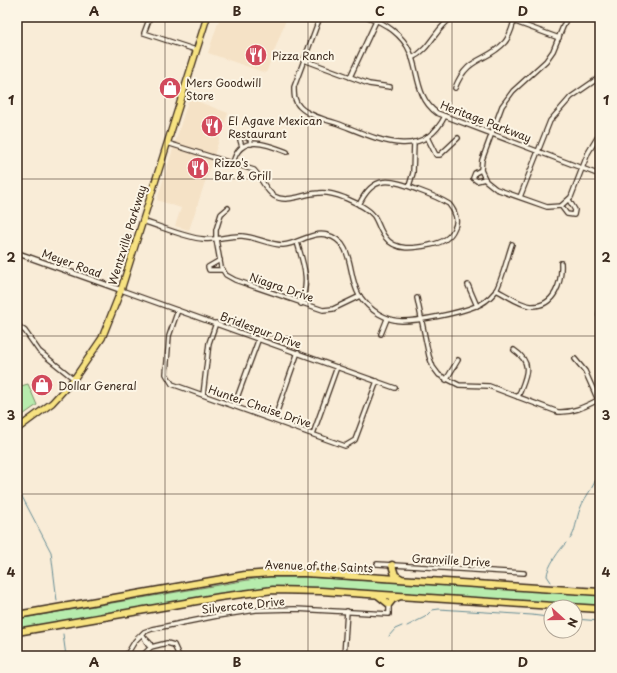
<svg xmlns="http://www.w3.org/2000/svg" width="617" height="673" font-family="'Playpen Sans',sans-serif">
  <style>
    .built { fill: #f5e2c6 }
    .green { fill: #b7ecad; stroke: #798b66 }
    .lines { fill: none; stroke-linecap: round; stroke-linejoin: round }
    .stream { stroke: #678d95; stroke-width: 1 }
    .minor-casing { stroke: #3b2a1e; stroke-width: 6 }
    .tertiary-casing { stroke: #3b2a1e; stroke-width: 7 }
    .primary-casing { stroke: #3b2a1e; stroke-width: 8 }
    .motorway-casing { stroke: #3b2a1e; stroke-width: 9 }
    .minor { stroke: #fcf5e5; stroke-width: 3.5 }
    .tertiary { stroke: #fcf5e5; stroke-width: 4 }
    .primary { stroke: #f7e281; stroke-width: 5.5 }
    .motorway { stroke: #f7e281; stroke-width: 6 }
    .grid { fill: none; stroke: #3b2a1e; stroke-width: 1; stroke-opacity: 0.55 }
    .labels { text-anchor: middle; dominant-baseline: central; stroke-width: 4; stroke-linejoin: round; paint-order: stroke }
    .poi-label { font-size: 11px; fill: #3b2a1e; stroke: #fcf5e5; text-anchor: start }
    .street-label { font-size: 11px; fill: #3b2a1e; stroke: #fcf5e5 }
    .neatline { fill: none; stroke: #3b2a1e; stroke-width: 1.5 }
    .grid-label { font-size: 13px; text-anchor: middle; font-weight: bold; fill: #3b2a1e }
  </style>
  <rect width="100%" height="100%" fill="#f9ecd7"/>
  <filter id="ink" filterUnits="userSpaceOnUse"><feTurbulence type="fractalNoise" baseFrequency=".025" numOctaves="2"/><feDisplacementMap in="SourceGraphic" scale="8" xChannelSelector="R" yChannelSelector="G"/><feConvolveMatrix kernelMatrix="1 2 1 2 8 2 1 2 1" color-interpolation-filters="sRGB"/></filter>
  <g filter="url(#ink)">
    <!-- built -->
    <g class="built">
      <polygon points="220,17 287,17 266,73 208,53"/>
      <polygon points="189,98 228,113 189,230 175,226 181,208 157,200"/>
    </g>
    <!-- green -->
    <g class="green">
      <polygon points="17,375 21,386 28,384 37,405 17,419"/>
      <polygon points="266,577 306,577 600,595 600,606 341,589 269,588 219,595 17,630 17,619"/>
    </g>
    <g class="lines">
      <!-- stream -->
      <g class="stream">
        <polyline points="17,487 51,552 57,601"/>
        <path d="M 570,539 C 576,532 576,519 580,509 C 586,493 598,485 598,467"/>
        <path d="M 551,582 L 547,576 C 547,567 560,549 566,543"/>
        <polyline points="548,613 547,617 551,623"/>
        <polyline points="575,619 600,621"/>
        <polyline points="407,626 425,617 432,610 439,609 532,615 547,617"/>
        <polyline points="63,634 66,656"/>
        <polyline points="389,636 395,629 402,626"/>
      </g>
      <!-- minor casing -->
      <g class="minor-casing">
        <g id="minor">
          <polyline points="150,17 144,33 196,50"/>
          <path d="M 320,17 L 294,87 C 294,95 294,101 300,107 C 309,116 327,120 339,124 C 375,138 422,163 445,116"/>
          <path d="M 368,17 C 385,23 403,35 410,52 C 419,73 416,98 437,113 L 600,175"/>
          <polyline points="502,17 559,38"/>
          <polyline points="567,17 553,51 546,61 513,91 502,106 482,160 481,170 486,181 496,189 547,207 561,206 571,197 588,153 600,133"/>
          <path d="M 412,58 C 431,49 435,28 453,17"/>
          <polyline points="304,60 369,84 390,87"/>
          <polyline points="350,77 378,17"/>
          <path d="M 455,88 C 468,55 486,63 505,42 C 510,36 512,28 514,21"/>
          <polyline points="427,137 436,155 440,155 458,138"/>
          <path d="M 167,143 L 254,170 C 261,177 265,190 274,196 C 287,204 305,193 319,193 C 327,192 337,195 345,198 C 354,202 367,207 374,216 C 378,222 380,231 385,237 C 396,252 415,248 430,245 C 441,243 450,239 454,229 C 459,221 455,211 449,204 C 439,198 429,194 418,190 C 391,179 373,174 359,205"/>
          <polyline points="242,147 240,140 243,136 250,139 251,144"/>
          <path d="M 233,163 C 240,133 267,144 287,152"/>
          <polyline points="481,170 475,173 473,178 477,181 485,179"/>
          <polyline points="409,186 413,173 414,142"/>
          <polyline points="520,197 550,121 571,97 600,77"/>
          <polyline points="561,206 567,214 574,215 575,210 569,200"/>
          <polyline points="228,208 221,214 216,230 216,239 221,267 226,275 235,280 323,310 333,309 360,296"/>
          <path d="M 142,221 C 160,226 186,238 203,239 C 216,241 229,235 242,236 C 256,237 269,245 283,245 C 298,244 312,231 327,235 C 355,242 347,275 359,295 C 364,302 372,310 379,314 C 386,318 394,321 402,321 C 420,321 459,313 476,306 C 483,304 490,298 495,292 C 501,284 508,255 512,244"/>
          <path d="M 297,242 C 304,266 310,279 301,304"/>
          <polyline points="220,260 208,267 209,270 223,270"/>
          <polyline points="468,285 477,306"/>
          <polyline points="121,290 395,388"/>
          <path d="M 496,290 C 507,295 519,305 531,306 C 555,307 562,282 561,263"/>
          <path d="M 417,298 L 429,356 L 433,367 L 439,375 L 459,385 L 489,386 L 558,412 C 574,413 586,406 600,399"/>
          <polyline points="178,310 169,336 166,374 172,384 345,446 355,440 377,381"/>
          <polyline points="599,315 600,310"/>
          <polyline points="17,325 25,331 39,351 74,379"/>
          <polyline points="381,334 387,319"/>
          <path d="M 514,350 C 535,364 525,378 518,397"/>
          <polyline points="575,359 585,371 598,400"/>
          <polyline points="446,380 458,360"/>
          <polyline points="203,395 209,343 216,323"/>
          <polyline points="234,406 259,338"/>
          <polyline points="274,420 298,352"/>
          <polyline points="313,434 337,367"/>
          <polyline points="377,564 524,573"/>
          <polyline points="143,636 150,643 151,647 167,643 174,645 179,656"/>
          <polyline points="167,655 167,656"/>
          <polyline points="126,656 135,641 144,632 152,629 217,616 256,610 295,609 389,614 389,604"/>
          <polyline points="142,656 151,647 148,645 143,635"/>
          <polyline points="344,656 347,611"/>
        </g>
      </g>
      <!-- tertiary casing -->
      <g class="tertiary-casing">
        <polyline id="tertiary" points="17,253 121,290"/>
      </g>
      <!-- primary casing -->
      <g class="primary-casing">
        <polyline id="primary" points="17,429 52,403 74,379 102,338 121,290 207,17"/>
      </g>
      <!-- motorway casing -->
      <g class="motorway-casing">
        <g id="motorway">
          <polyline points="392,565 395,575 400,578"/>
          <polyline points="379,596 389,604 393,599 398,597"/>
          <polyline points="17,615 245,575 270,573 305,573 600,592"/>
          <polyline points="17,632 220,597 273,590 321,591 600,609"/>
        </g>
      </g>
      <!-- minor -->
      <use href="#minor" class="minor"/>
      <!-- tertiary -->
      <use href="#tertiary" class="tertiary"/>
      <!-- primary -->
      <use href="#primary" class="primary"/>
      <!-- motorway -->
      <use href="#motorway" class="motorway"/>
    </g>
  </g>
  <!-- grid -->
  <path class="grid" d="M 165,17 L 165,656M 308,17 L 308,656M 452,17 L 452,656M 17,179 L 600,179M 17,336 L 600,336M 17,494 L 600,494"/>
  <!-- icons -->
  <defs>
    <g id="restaurant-disc" transform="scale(1.15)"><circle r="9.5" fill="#d1495b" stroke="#fcf5e5"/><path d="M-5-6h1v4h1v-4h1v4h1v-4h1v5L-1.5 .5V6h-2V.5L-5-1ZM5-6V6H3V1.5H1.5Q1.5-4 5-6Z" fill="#fff"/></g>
    <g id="shop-disc" transform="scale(1.15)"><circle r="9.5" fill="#d1495b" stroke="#fcf5e5"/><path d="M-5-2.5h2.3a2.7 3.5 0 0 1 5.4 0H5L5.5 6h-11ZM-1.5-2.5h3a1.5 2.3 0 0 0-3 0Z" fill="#fff"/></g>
  </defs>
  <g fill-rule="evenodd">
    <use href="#restaurant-disc" x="256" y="55"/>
    <use href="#shop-disc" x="170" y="88"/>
    <use href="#restaurant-disc" x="212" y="126"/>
    <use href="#restaurant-disc" x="198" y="168"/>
    <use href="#shop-disc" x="42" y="385"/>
  </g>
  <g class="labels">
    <!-- poi labels -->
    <g class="poi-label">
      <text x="272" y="55">Pizza Ranch</text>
      <text x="186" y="82">Mers Goodwill<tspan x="186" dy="13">Store</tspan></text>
      <text x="228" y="120">El Agave Mexican<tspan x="228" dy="13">Restaurant</tspan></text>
      <text x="214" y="162">Rizzo's<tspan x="214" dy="13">Bar &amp; Grill</tspan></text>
      <text x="58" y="385">Dollar General</text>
    </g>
    <!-- street labels -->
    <g class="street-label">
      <text transform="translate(486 121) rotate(21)">Heritage Parkway</text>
      <text transform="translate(127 235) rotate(-73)">Wentzville Parkway</text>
      <text transform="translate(72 263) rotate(20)">Meyer Road</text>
      <text transform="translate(282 287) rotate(19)">Niagra Drive</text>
      <text transform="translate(261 330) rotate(20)">Bridlespur Drive</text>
      <text transform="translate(260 406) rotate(19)">Hunter Chaise Drive</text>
      <text transform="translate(451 560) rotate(3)">Granville Drive</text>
      <text transform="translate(319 566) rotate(2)">Avenue of the Saints</text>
      <text transform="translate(243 605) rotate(-6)">Silvercote Drive</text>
    </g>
  </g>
  <!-- margin -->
  <rect width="617" height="673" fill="none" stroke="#fcf5e5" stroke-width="44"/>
  <!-- north arrow -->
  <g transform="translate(563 619) rotate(111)"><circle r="19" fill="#fcf5e5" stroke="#afa495"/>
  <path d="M0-3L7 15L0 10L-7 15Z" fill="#d1495b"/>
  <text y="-6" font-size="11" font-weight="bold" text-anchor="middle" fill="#3b2a1e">N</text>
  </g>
  <rect x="22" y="22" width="573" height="629" class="neatline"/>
  <g class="grid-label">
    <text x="94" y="16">A</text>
    <text x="237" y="16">B</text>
    <text x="380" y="16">C</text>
    <text x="523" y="16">D</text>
    <text x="11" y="105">1</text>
    <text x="606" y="105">1</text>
    <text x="11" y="262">2</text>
    <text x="606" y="262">2</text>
    <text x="11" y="420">3</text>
    <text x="606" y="420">3</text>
    <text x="11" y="577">4</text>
    <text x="606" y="577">4</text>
    <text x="94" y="667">A</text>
    <text x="237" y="667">B</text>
    <text x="380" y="667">C</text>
    <text x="523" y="667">D</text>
  </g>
</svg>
